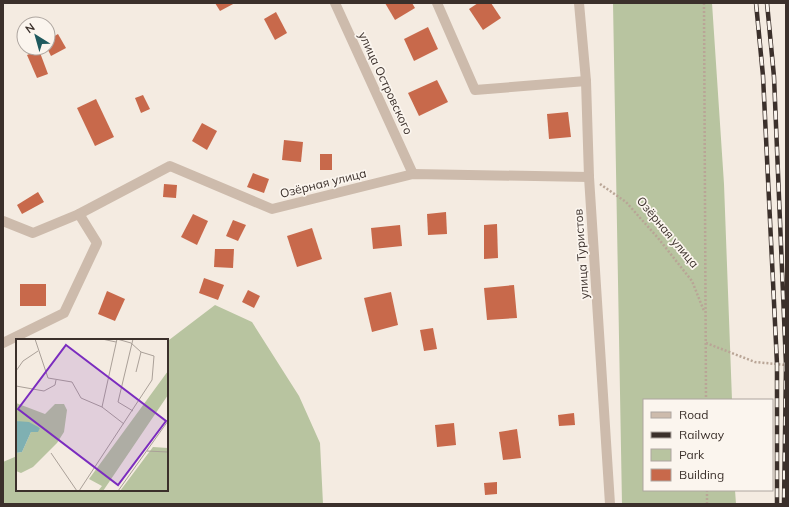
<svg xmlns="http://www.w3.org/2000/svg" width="789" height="507" font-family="Mulish,sans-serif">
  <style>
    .green { fill: #b8c4a0 }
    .building { fill: #c8694b }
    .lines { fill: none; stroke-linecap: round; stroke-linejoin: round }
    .path { stroke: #b9a596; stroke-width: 2.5; stroke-dasharray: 2 2; stroke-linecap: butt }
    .street { stroke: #cdbbac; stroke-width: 10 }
    .rail-casing { stroke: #3b302b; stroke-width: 4.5 }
    .rail { stroke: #fbf5ee; stroke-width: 3; stroke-dasharray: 9; stroke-linecap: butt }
    .labels { text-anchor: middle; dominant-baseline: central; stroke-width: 3.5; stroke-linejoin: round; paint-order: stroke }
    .street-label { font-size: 12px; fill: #3b302b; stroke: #fbf5ee }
    .inset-road { fill: none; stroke: #aaa098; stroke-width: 1 }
    .view { fill: #7b2cbf; fill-opacity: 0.15; stroke: #7b2cbf; stroke-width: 2 }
    .inset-edge { fill: none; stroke: #3b302b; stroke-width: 2 }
  </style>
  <rect width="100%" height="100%" fill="#f4ebe1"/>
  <!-- green -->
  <g class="green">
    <polygon points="613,3 712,3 724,184 732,400 644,400 644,490 735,490 736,504 622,504"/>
    <polygon points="215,305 252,322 299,396 320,443 323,504 3,504 3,462 17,456 17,490 167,490 167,360 169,340"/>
  </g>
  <!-- building -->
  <g class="building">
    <polygon points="215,3 235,3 220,11"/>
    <polygon points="385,3 412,3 415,8 395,20"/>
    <polygon points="478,3 491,3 501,18 483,30 469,9"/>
    <polygon points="276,12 287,33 275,40 264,19"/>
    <polygon points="428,27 438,49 414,61 404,39"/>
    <polygon points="58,34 66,48 51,56 47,48 48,40"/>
    <polygon points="39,50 48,74 37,78 27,55"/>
    <polygon points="437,80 448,102 419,116 408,93"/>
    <polygon points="143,95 150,109 141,113 135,98"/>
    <polygon points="96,99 114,137 95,146 77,108"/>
    <polygon points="568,112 571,137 549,139 547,114"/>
    <polygon points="202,123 217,131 207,150 192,141"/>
    <polygon points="284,140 303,142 301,162 282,160"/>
    <rect x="320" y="154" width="12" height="16"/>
    <polygon points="253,173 269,179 264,193 247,187"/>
    <polygon points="164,184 177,185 176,198 163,197"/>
    <polygon points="38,192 44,202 22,214 17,205"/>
    <polygon points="446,212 447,234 428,235 427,214"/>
    <polygon points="193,214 208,221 197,245 181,237"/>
    <polygon points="233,220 246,225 238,241 226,236"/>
    <polygon points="497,224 498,258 484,259 484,225"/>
    <polygon points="400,225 402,246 373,249 371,228"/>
    <polygon points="312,228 322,259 297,267 287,236"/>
    <polygon points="215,249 234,249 233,268 214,267"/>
    <polygon points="204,278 224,285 218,300 199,293"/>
    <rect x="20" y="284" width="26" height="22"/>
    <polygon points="514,285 517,318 487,320 484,288"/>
    <polygon points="248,290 260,296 254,308 242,302"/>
    <polygon points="107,291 125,299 115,321 98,314"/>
    <polygon points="391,292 398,325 372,332 364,298"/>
    <polygon points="433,328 437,349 424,351 420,330"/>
    <polygon points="574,413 575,425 559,426 558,415"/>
    <polygon points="454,423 456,445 437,447 435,425"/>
    <polygon points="517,429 521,458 503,460 499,432"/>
    <polygon points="497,482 497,494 485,495 484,483"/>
  </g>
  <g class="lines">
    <!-- path -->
    <g class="path">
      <polyline points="704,3 706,400"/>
      <polyline points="600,184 626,202 658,238 692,281 704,311"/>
      <polyline points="706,343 755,362 786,365"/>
      <polyline points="707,490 707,504"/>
    </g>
    <!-- street -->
    <g class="street">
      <polyline points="335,3 413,174"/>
      <polyline points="437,3 475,90 586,81"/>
      <polyline points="579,3 586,81 589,177 610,504"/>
      <polyline points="3,221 33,233 79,214 170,166 272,209 413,174 589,177"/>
      <polyline points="3,343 64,313 97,243 79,214"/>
    </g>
    <!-- rail casing -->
    <g class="rail-casing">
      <g id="rail">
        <polyline points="756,3 763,76 777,364 777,504"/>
        <polyline points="767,3 774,77 786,365 784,504"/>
      </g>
    </g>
    <!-- rail -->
    <use href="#rail" class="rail"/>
  </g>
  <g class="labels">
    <!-- street labels -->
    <g class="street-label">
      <text transform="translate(386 83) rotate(65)">улица Островского</text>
      <text transform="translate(323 183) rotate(-14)">Озёрная улица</text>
      <text transform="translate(668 232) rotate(50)">Озёрная улица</text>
      <text transform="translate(581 254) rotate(-94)">улица Туристов</text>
    </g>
  </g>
  <!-- overview -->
  <g transform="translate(16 339)">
    <rect width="152" height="152" fill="#f4ebe1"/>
    <path d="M 152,32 L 152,56 L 87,152 L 82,152 L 86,147 L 73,140 ZM 0,64 L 29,75 L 39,65 L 48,65 L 51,71 L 48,93 L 41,104 L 17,128 L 5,134 L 0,132 L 0,114 L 6,113 L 15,93 L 24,89 L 0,82 ZM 137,108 L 152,109 L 152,152 L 104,152 Z" fill="#b8c4a0"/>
    <path d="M 0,82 L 13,83 L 24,89 L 22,93 L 15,93 L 6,113 L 0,114 Z" fill="#7fb0b2"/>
    <path class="inset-road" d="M 19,0 L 32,39 L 56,43 L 65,59 L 86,68 L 108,85M 86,0 L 100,3M 117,0 L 102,63 L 117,72M 0,32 L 7,22 L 22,12M 120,33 L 125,13M 0,47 L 28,52 L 39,46 L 40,41M 86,68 L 101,0M 131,112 L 152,113M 35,114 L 61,152M 63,152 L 136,41 L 138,17 L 125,13 L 115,4 L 101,0M 102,152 L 152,82"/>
    <path class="view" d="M 50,6 L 150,82 L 102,146 L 2,70 Z"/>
    <rect width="152" height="152" class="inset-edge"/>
  </g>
  <!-- border -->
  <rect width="789" height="507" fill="none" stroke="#3b302b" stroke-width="8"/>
  <!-- legend -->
  <rect x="643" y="399" width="130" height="92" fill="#fbf5ee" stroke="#aea6a0"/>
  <rect x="651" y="412" width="20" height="6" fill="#cdbbac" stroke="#aea6a0"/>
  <text x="679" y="419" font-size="12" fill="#3b302b">Road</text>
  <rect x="651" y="432" width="20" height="6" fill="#3b302b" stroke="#aea6a0"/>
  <text x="679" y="439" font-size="12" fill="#3b302b">Railway</text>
  <rect x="651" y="449" width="20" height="12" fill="#b8c4a0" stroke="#aea6a0"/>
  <text x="679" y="459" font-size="12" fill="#3b302b">Park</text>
  <rect x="651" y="469" width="20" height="12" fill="#c8694b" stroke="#aea6a0"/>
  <text x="679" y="479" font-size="12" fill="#3b302b">Building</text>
  <!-- north arrow -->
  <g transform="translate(36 36) rotate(323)"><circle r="19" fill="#fbf5ee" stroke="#aea6a0"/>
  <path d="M0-3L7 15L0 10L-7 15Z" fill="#1f5a5e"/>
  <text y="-6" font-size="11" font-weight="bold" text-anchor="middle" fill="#3b302b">N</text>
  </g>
</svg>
